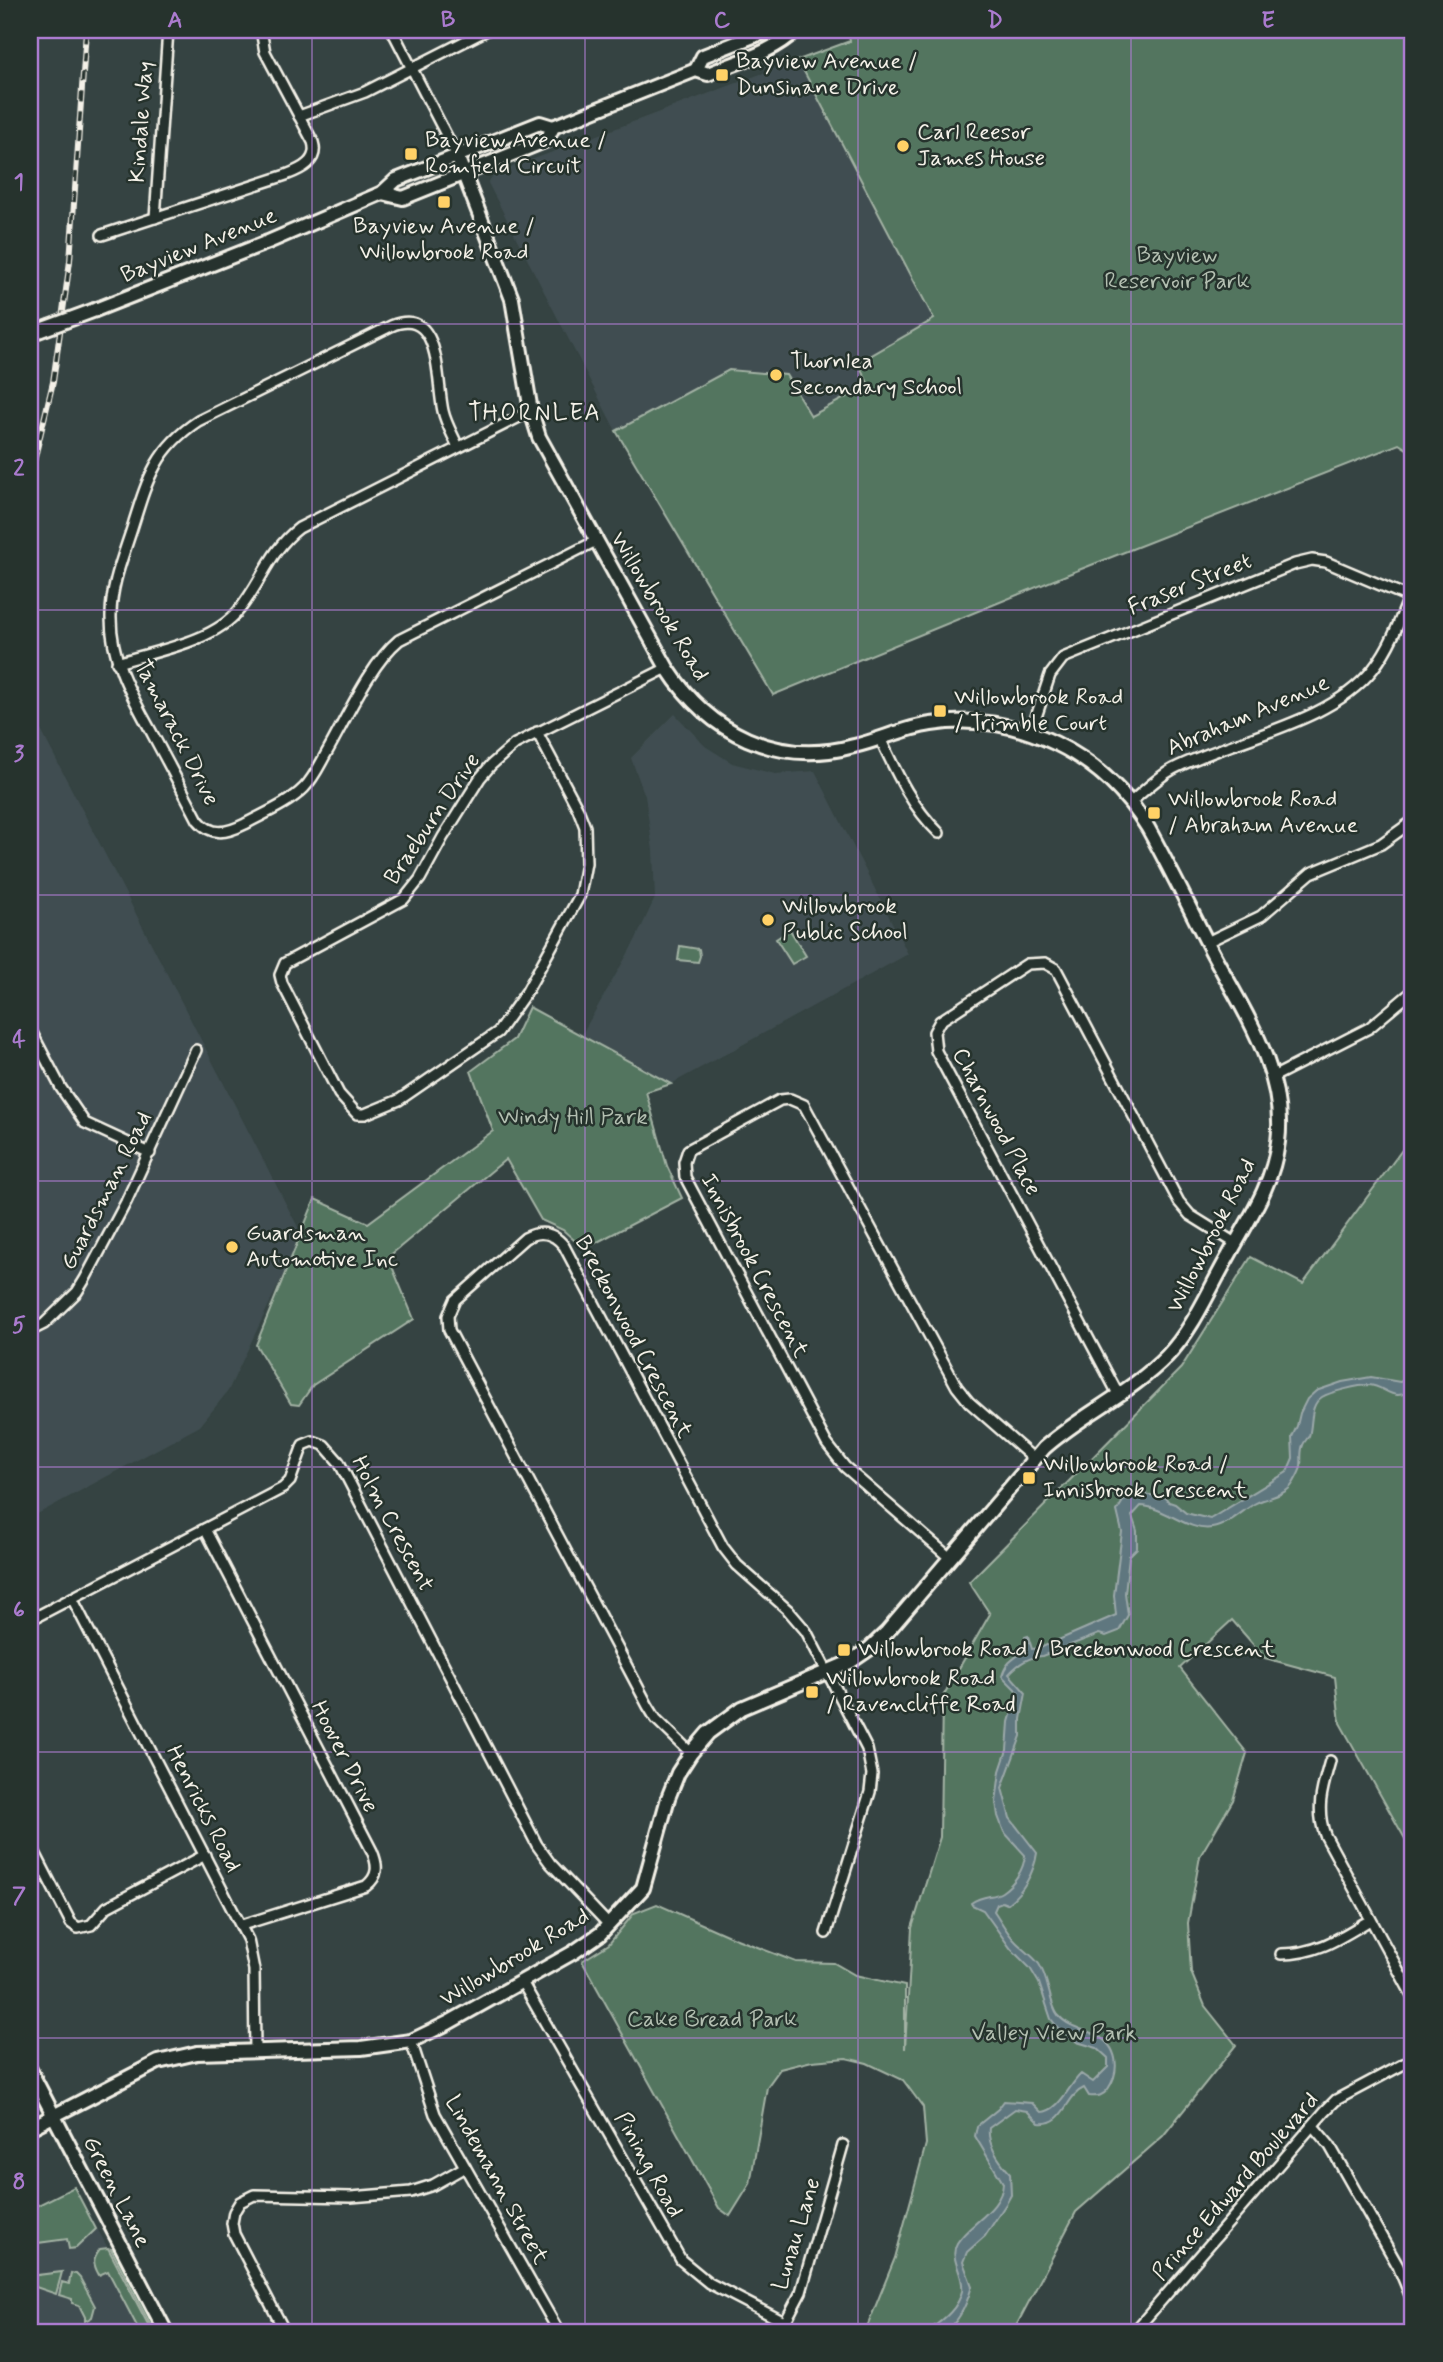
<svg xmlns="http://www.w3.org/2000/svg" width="1443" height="2362" font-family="Mynerve,sans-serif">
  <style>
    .built { fill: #404e51 }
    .green { fill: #52745f; stroke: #a3b2a4; stroke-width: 2 }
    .water { fill: #5f777f; stroke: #9ba8a9; stroke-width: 2 }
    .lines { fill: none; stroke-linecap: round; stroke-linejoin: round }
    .street-casing { stroke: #f4f1e8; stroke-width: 14 }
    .secondary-casing { stroke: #f4f1e8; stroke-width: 18 }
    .street { stroke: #26332d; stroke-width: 9 }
    .secondary { stroke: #26332d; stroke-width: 12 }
    .rail-casing { stroke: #f4f1e8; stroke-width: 6 }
    .rail { stroke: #26332d; stroke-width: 3.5; stroke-dasharray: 10; stroke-linecap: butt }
    .secondary-bridge-casing { stroke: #f4f1e8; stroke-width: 18; stroke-linecap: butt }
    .secondary-bridge { stroke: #26332d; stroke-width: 12 }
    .grid { fill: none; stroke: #ab7bcf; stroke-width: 2; stroke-opacity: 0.55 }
    .poi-dot { fill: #ffd166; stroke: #26332d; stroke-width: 2.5 }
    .labels { text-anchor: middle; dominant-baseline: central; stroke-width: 5; stroke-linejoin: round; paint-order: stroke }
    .poi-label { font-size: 23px; fill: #f4f1e8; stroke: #26332d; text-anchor: start }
    .street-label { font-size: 23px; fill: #f4f1e8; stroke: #26332d }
    .park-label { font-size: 23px; fill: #b3bfb1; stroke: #26332d }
    .neighbourhood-label { font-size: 24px; letter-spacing: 2px; fill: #f4f1e8; stroke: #26332d }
    .neatline { fill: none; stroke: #ab7bcf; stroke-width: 2.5 }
    .grid-label { font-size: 23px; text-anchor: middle; font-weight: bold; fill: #ab7bcf }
  </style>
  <rect width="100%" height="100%" fill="#354342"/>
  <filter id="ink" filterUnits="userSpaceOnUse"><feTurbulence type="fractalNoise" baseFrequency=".0143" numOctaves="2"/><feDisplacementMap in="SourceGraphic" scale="14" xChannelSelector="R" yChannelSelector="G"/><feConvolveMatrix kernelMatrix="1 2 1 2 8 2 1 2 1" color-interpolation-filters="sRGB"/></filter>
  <g filter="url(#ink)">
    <!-- built -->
    <g class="built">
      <polygon points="798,60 934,319 773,695 616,431 488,183 494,174"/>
      <polygon points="30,709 302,1235 228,1391 200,1426 30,1518"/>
      <polygon points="675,714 705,746 732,763 775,774 815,771 908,954 671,1084 582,1034 635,941 655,898 653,850 645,796 631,758"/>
      <polygon points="74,2187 108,2248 151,2332 30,2332 30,2209"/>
    </g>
    <!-- green -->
    <g class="green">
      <polygon points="856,30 1413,30 1413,380 1402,394 1413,421 1413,453 1399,444 1071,573 773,695 616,431 729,370 786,375 811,416 869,385 858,363 934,319 798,60 850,41 848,33"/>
      <polygon points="790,930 806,956 792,964 776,939"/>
      <polygon points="680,946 699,949 700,956 698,962 678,960"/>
      <polygon points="529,1007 671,1084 646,1092 667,1166 682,1198 584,1249 563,1230 541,1220 506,1159 388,1257 414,1319 313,1385 299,1405 291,1404 256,1345 315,1199 368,1223 493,1131 471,1071 514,1039"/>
      <polygon points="1413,1135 1413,1853 1340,1723 1335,1677 1265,1658 1232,1620 1180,1668 1247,1753 1233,1800 1200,1856 1188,1923 1191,1972 1205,2006 1236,2045 1163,2136 1076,2212 1013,2332 865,2332 895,2258 926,2144 923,2107 903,2080 867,2063 846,2058 812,2061 780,2069 767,2087 750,2184 730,2216 719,2208 582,1961 609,1944 634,1913 657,1904 729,1936 796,1962 834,1963 855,1975 905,1986 905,2049 912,1928 940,1837 942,1698 990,1614 969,1582 1181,1368 1251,1257 1303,1284"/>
      <polygon points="74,2187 96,2229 76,2248 69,2249 67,2239 30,2244 30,2209"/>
      <path d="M 108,2248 L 152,2332 L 140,2332 L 108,2271 L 99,2275 C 93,2264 92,2259 100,2249 Z"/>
      <polygon points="111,2249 117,2251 159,2332 154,2332"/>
      <polygon points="62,2272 56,2294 30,2285 30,2276"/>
      <polygon points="71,2273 76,2274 80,2278 95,2306 92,2317 85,2321 85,2317 79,2305 72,2303 72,2299 59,2295 62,2282 69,2284"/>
    </g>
    <!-- water -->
    <path class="water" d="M 1413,1358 L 1413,1388 C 1394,1405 1386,1386 1369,1385 C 1360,1385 1330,1392 1322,1397 C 1309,1405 1313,1424 1309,1436 C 1307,1439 1304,1442 1303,1445 C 1300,1452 1302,1459 1301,1467 C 1300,1471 1295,1481 1292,1485 C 1285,1496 1264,1498 1254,1504 C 1241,1512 1227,1526 1212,1528 C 1188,1532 1165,1507 1141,1506 L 1132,1516 L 1137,1531 L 1137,1548 L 1129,1556 L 1125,1593 L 1128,1615 L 1119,1631 L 1106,1636 L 1099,1634 L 1042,1656 C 1028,1657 1018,1664 1009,1674 L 1026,1693 L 1021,1719 L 1021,1736 L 1002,1788 L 1010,1818 L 1037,1853 C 1034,1873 1023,1892 1007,1904 L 1002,1902 L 997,1904 L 994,1911 C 1001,1921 1007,1933 1016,1942 C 1023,1949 1033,1956 1039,1964 C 1049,1979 1049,2003 1058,2015 C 1068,2027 1083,2029 1096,2035 C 1118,2046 1121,2070 1108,2089 C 1103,2096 1098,2097 1089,2096 L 1084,2088 C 1065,2096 1065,2126 1039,2123 L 1027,2111 L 1015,2109 L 989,2128 C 987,2144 1000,2162 1010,2173 L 1011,2195 L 1006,2204 L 985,2236 L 967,2252 L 963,2262 L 972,2286 C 968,2300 959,2324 944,2331 C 939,2333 932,2332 927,2332 C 941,2321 958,2310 962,2291 C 965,2275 948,2258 957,2243 C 969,2223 1002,2210 1003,2183 L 975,2136 L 977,2126 L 998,2109 L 1004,2101 L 1032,2103 L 1041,2112 C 1060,2111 1068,2086 1081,2074 L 1093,2082 L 1108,2067 L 1108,2058 L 1097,2048 L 1077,2042 L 1059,2029 L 1051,2019 L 1039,1983 L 1030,1968 L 1011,1949 L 983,1910 L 972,1905 L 971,1903 C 984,1894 993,1898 1002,1892 C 1015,1883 1024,1869 1025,1855 L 1004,1832 L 998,1816 L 996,1802 L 1000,1771 L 1007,1750 L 1009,1722 L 1018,1692 L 1002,1676 C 1007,1659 1015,1660 1026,1648 L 1025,1637 L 1028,1636 L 1032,1649 L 1040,1648 L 1116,1615 L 1114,1595 L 1122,1532 L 1117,1511 L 1123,1501 L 1142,1494 L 1165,1497 L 1169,1502 L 1175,1504 L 1186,1513 L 1210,1519 L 1287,1472 L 1293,1458 L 1292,1437 L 1297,1426 L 1300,1413 L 1307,1399 L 1316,1391 L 1342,1382 L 1371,1377 L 1400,1382 L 1406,1379 Z"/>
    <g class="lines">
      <!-- street casing -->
      <g class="street-casing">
        <g id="street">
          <polyline points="392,30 457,156"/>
          <polyline points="299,116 365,92 487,30"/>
          <polyline points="155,218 168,30"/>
          <path d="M 102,235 L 286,175 C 302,169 319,161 313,142 L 265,52 L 261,30"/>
          <path d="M 458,447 C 453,435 446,424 443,411 C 436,380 442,305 391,326 L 198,421 C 157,448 148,477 134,522 C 125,552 111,583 111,615 C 110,660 132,696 153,735 C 168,763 183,791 198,820 C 212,837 227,833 245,824 C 265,813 288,804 304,788 C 314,778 320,764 327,752 C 346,719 370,664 399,640 L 596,541"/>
          <path d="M 117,663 C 155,651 214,642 239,610 C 262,582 269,551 299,528 L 531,411"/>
          <polyline points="537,732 578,809 585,827 586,863 580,895 527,991 498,1032 399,1100 365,1114 357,1114 339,1094 282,983 280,975 285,963 404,899 420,879 443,837 480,778 491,765 515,744 667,668"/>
          <polyline points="1031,732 1050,675 1063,658 1295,564 1312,560 1326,562 1409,597"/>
          <path d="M 880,738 C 896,772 911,806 939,833"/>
          <path d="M 1131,802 C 1144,791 1158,777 1173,769 C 1234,738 1330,724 1373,669 C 1392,645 1402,615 1413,587"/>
          <polyline points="1207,942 1261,916 1311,873 1381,844 1413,821"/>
          <polyline points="30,1029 61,1088 85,1123 150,1153"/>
          <polyline points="1273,1077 1369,1028 1413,991"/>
          <polyline points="30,1331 44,1324 77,1292 85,1279 126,1202 196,1050"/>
          <polyline points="1118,1394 936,1051 934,1032 940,1021 1027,964 1045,963 1056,969 1179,1202 1190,1215 1235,1243"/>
          <path d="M 205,1529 L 372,1851 C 378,1865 379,1876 366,1886 L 242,1925"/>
          <polyline points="950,1558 845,1467 827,1444 685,1177 684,1162 688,1150 780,1100 790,1099 804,1105 957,1387 969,1402 1034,1459"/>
          <polyline points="72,1598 248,1940 254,1970 255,2050"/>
          <polyline points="30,1620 283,1488 290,1481 303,1445 313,1441 324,1445 339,1462 537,1845 550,1863 609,1925"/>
          <path d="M 691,1753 L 656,1719 L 648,1706 L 449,1330 L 448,1316 L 455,1300 L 525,1238 C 540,1230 553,1232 564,1246 L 723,1547 L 737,1565 L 788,1610 L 806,1631 L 867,1749 L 872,1774 L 870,1792 L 826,1933"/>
          <path d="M 1330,1761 C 1323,1786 1315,1808 1325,1835 L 1413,1997"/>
          <polyline points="30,1843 71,1923 78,1928 91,1925 107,1907 205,1855"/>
          <path d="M 1281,1954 C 1317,1954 1340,1938 1370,1920"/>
          <polyline points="522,1982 681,2260 709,2283 786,2323"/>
          <polyline points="411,2041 435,2114 559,2332"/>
          <polyline points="1313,2126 1330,2146 1398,2266 1413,2302"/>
          <polyline points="285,2332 234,2234 232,2223 234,2212 240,2202 254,2195 351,2197 411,2192 433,2185 465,2167"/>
          <polyline points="780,2332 801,2292 843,2145"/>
          <polyline points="1134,2332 1325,2111 1336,2100 1413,2059"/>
        </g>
      </g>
      <!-- secondary casing -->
      <g class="secondary-casing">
        <g id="secondary">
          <polyline points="696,70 703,56 769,30"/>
          <path d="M 382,193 L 403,198 L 547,140 L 553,127 L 696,70 L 708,74 C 737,62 774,52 796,30"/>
          <polyline points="95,310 268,242 382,193 396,180 540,123 553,127"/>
          <polyline points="30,2070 166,2332"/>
          <path d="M 30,2128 L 158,2062 L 197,2053 L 361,2048 L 411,2041 L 448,2023 L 574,1952 L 600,1934 L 643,1888 L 668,1798 L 678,1773 L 691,1753 L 708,1733 L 742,1708 L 850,1662 L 869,1649 L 887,1632 L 1044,1448 C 1082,1414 1131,1393 1167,1356 C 1193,1329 1209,1290 1228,1257 C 1248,1220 1273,1185 1278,1142 C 1287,1072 1242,1009 1211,950 C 1190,909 1170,868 1148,828 C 1102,753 1018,711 931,724 C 904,728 880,740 854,746 C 777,767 709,733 667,668 L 539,437 L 531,411 L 512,299 L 457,156"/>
        </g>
      </g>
      <!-- street -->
      <use href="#street" class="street"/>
      <!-- secondary -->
      <use href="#secondary" class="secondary"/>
      <!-- rail casing -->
      <g class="rail-casing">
        <polyline id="rail" points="30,478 53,382 70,261 86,30"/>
      </g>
      <!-- rail -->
      <use href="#rail" class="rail"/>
      <!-- secondary-bridge casing -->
      <g class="secondary-bridge-casing">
        <polyline id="secondary-bridge" points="30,334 95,310"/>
      </g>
      <!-- secondary-bridge -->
      <use href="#secondary-bridge" class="secondary-bridge"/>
    </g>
  </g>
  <!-- grid -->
  <path class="grid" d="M 312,30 L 312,2332M 585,30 L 585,2332M 858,30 L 858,2332M 1131,30 L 1131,2332M 30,324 L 1413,324M 30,610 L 1413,610M 30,895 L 1413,895M 30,1181 L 1413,1181M 30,1467 L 1413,1467M 30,1752 L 1413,1752M 30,2038 L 1413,2038"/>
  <!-- markers -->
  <g class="poi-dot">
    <rect x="715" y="68" width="14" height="14" rx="3.5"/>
    <circle cx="903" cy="146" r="7"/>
    <rect x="404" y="147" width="14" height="14" rx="3.5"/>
    <rect x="437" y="195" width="14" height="14" rx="3.5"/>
    <circle cx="776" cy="375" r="7"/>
    <rect x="933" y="704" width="14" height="14" rx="3.5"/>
    <rect x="1147" y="806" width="14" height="14" rx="3.5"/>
    <circle cx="768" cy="920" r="7"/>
    <circle cx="232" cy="1247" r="7"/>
    <rect x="1022" y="1471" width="14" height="14" rx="3.5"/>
    <rect x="837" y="1643" width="14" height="14" rx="3.5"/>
    <rect x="805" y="1685" width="14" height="14" rx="3.5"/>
  </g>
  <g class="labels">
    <!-- poi labels -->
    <g class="poi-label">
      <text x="736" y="62">Bayview Avenue /<tspan x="736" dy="26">Dunsinane Drive</tspan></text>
      <text x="917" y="133">Carl Reesor<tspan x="917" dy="26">James House</tspan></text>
      <text x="425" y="141">Bayview Avenue /<tspan x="425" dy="26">Romfield Circuit</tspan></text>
      <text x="444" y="227" text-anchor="middle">Bayview Avenue /<tspan x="444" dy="26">Willowbrook Road</tspan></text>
      <text x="790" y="362">Thornlea<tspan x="790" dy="26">Secondary School</tspan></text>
      <text x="954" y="698">Willowbrook Road<tspan x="954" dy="26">/ Trimble Court</tspan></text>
      <text x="1168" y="800">Willowbrook Road<tspan x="1168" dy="26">/ Abraham Avenue</tspan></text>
      <text x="782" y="907">Willowbrook<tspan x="782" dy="26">Public School</tspan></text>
      <text x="246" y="1234">Guardsman<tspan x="246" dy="26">Automotive Inc</tspan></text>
      <text x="1043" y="1465">Willowbrook Road /<tspan x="1043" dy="26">Innisbrook Crescent</tspan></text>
      <text x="858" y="1650">Willowbrook Road / Breckonwood Crescent</text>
      <text x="826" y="1679">Willowbrook Road<tspan x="826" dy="26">/ Ravencliffe Road</tspan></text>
    </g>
    <!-- street labels -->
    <g class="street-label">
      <text transform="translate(142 122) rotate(-86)">Kindale Way</text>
      <text transform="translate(199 246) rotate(-22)">Bayview Avenue</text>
      <text transform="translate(1190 585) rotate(-22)">Fraser Street</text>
      <text transform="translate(659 607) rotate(59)">Willowbrook Road</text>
      <text transform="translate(1248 716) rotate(-23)">Abraham Avenue</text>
      <text transform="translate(176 733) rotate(63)">Tamarack Drive</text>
      <text transform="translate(433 819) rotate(-56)">Braeburn Drive</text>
      <text transform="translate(996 1122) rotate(62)">Charnwood Place</text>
      <text transform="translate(107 1191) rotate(-63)">Guardsman Road</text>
      <text transform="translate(1212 1236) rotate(-63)">Willowbrook Road</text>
      <text transform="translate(754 1266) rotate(62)">Innisbrook Crescent</text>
      <text transform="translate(633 1337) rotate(62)">Breckonwood Crescent</text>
      <text transform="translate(392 1524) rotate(62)">Holm Crescent</text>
      <text transform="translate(344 1757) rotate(63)">Hoover Drive</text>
      <text transform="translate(203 1809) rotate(63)">Henricks Road</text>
      <text transform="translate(515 1958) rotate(-31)">Willowbrook Road</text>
      <text transform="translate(648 2165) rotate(61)">Pining Road</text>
      <text transform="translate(496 2180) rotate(61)">Lindemann Street</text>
      <text transform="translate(1236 2187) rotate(-49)">Prince Edward Boulevard</text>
      <text transform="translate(116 2192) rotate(63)">Green Lane</text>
      <text transform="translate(797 2234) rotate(-73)">Lunau Lane</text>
    </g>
    <!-- park labels -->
    <g class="park-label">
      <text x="1177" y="256">Bayview<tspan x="1177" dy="26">Reservoir Park</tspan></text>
      <text x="573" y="1118">Windy Hill Park</text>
      <text x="712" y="2020">Cake Bread Park</text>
      <text x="1054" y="2034">Valley View Park</text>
    </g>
    <!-- neighbourhood labels -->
    <g class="neighbourhood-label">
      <text x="535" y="413">THORNLEA</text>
    </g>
  </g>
  <!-- margin -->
  <rect width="1443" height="2362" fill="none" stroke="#26332d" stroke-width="77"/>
  <rect x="38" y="38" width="1366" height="2286" class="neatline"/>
  <g class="grid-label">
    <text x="175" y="27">A</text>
    <text x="448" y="27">B</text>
    <text x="722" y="27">C</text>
    <text x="995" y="27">D</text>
    <text x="1268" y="27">E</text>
    <text x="19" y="189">1</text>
    <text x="19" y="475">2</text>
    <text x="19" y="761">3</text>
    <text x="19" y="1046">4</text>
    <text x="19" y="1332">5</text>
    <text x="19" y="1617">6</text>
    <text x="19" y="1903">7</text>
    <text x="19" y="2189">8</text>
  </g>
</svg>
